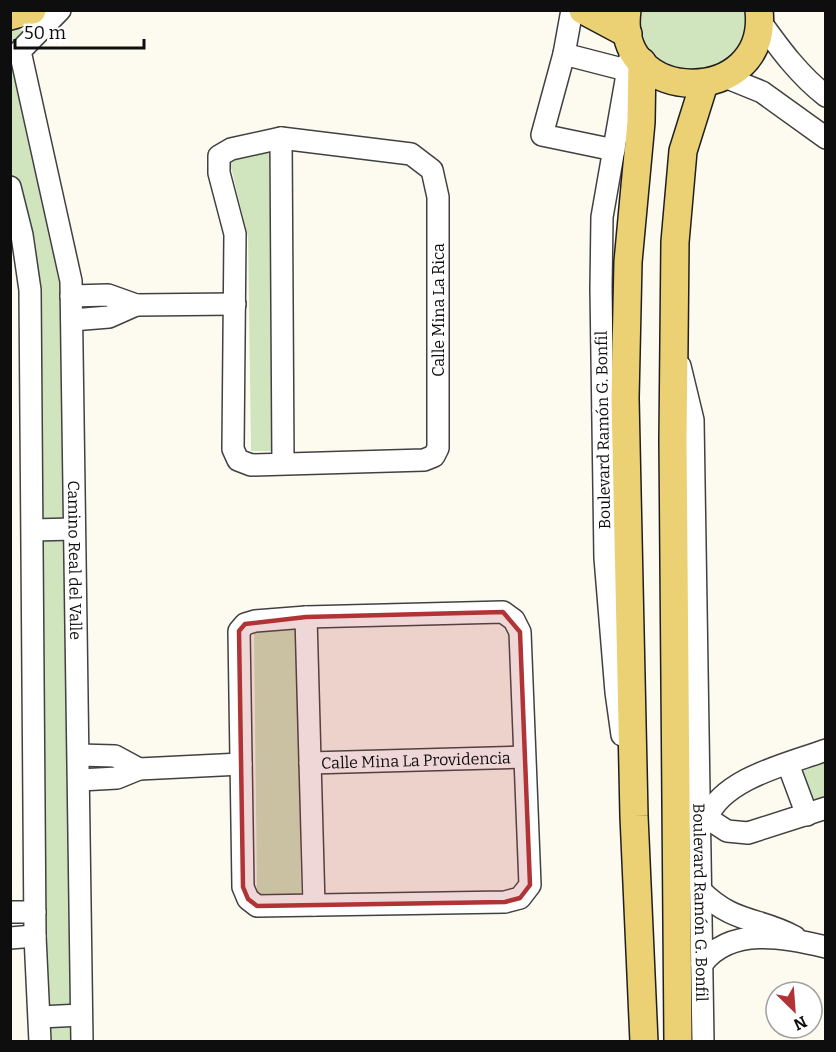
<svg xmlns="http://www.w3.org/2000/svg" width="836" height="1052" font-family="Bitter,serif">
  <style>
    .green { fill: #d0e5bd }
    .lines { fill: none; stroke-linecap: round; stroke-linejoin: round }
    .minor-casing { stroke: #414141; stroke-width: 24 }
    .major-casing { stroke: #1f1f1f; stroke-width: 30 }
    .minor { stroke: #fff; stroke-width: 21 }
    .major { stroke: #ebd173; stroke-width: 27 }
    .marked { fill: #b03335; fill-opacity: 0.2; stroke: #b03335; stroke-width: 4.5; stroke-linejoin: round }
    .labels { text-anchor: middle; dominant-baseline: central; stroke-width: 6; stroke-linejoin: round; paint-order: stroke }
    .street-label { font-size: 16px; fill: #0e0e0e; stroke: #fff }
  </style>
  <rect width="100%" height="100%" fill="#fdfbf0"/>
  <!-- green -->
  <g class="green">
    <polygon points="10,11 60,11 20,51 67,253 82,1041 40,1041 30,290 11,187"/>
    <polygon points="583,11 759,11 755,44 681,84"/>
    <polygon points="269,151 275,451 251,451 248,237 229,159"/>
    <polygon points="297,630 301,894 257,894 254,632"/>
    <polygon points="825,761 825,798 807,805 795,772"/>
  </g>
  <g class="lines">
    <!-- minor casing -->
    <g class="minor-casing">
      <g id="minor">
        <path id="s1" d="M 60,10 L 20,51 L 71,281 L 82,1042"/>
        <polyline points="572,10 564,54 542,135 614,150"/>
        <path d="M 760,21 C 780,49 799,75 826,96"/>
        <polyline points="564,54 626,70"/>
        <polyline points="725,77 762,92 826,138"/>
        <polygon points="281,138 411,154 432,170 438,197 438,448 434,456 424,460 251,465 238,460 233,449 235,234 219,173 219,156 231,149"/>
        <polyline points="281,138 283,463"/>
        <polyline points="10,187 22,235 30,290 35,936 40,1042"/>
        <polyline points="71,296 108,295 136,305 109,317 72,320"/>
        <polyline points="136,305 235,304"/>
        <path id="s2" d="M 680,366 L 693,420 L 703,1042"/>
        <polyline points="33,530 73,529"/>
        <polygon points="503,612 514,620 520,632 530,885 520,898 505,902 257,906 248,899 243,887 239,631 245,624 255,621 306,617"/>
        <polyline points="306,617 314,905"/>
        <polyline points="622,735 616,692 605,558 601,289 602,217 632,46"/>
        <polyline points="79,755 115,756 139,769 117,778 80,780"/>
        <path id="s3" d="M 310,763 L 524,757"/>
        <polyline points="788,764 807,815"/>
        <polyline points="139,769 241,764"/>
        <path d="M 707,818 C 723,778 788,764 826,750"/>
        <polyline points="699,819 707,818 727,831 748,833 826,808"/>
        <path d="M 701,891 C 734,924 758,917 795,937"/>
        <polyline points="10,912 35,912"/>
        <polyline points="10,938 35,936"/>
        <path d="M 702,964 C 730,926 785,937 826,947"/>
        <polyline points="40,1017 81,1015"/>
      </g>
    </g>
    <!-- major casing -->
    <g class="major-casing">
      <g id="major">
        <polyline points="583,10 628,34"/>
        <path d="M 627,10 C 613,107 770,108 759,10"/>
        <polyline points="10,16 32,10"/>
        <polyline points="642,62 641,122 628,262 625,398 634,816 644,1042"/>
        <polyline points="678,1042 673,440 675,242 683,151 704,84"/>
      </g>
    </g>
    <!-- minor -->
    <use href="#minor" class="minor"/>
    <!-- major -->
    <use href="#major" class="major"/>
  </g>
  <!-- marked area -->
  <path class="marked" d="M 503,612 L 520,632 L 530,885 L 520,898 L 505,902 L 257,906 L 248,899 L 243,887 L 239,631 L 245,624 L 306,617 Z"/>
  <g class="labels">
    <!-- street labels -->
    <g class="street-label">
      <text transform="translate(438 310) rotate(-90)">Calle Mina La Rica</text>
      <text transform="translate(603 430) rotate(-91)">Boulevard Ramón G. Bonfil</text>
      <text stroke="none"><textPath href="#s1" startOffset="572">Camino Real del Valle</textPath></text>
      <text stroke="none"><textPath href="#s3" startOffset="106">Calle Mina La Providencia</textPath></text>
      <text stroke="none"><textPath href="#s2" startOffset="538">Boulevard Ramón G. Bonfil</textPath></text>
    </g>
  </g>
  <!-- border -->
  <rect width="836" height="1052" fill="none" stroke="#0e0e0e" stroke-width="24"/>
  <!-- north arrow -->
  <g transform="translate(794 1010) rotate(155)"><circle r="28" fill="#ffffff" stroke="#9f9f9f" stroke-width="1.5"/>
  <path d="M0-4.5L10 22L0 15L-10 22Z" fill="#b03335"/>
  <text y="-9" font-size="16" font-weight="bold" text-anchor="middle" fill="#0e0e0e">N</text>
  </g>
  <!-- scale -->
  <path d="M15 39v9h129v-9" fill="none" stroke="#0e0e0e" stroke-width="3"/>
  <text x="24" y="39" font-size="18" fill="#0e0e0e" stroke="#ffffff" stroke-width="4.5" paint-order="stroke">50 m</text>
</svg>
